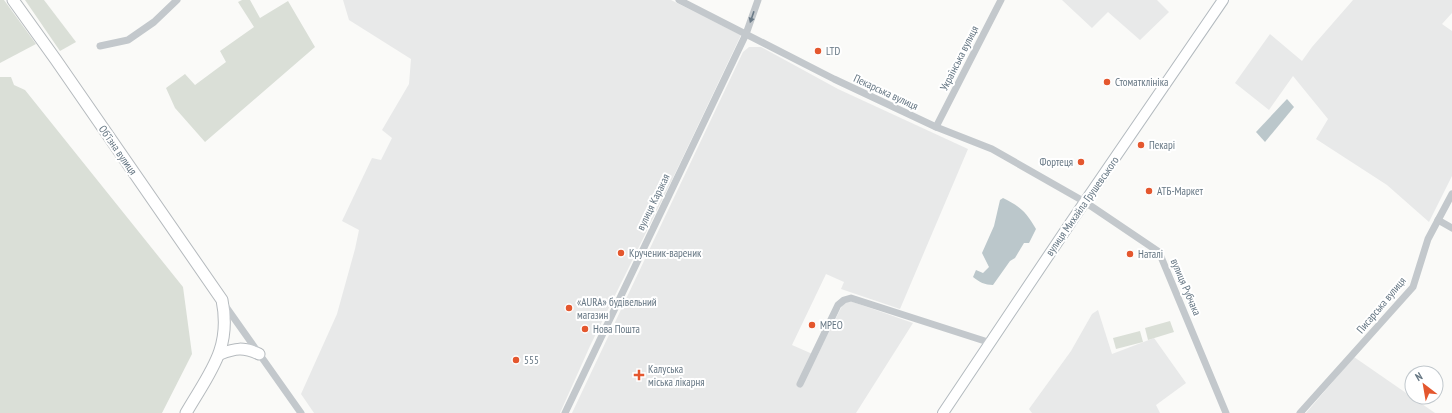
<svg xmlns="http://www.w3.org/2000/svg" width="1452" height="413" font-family="'PT Sans Narrow',sans-serif">
  <style>
    .built { fill: #e8e9e9 }
    .green { fill: #dadfd7 }
    .water { fill: #bbc7cb }
    .lines { fill: none; stroke-linecap: round; stroke-linejoin: round }
    .secondary-casing { stroke: #b3babf; stroke-width: 12 }
    .primary-casing { stroke: #b5babe; stroke-width: 13 }
    .minor { stroke: #c3c8cc; stroke-width: 7 }
    .secondary { stroke: #fff; stroke-width: 10 }
    .primary { stroke: #fff; stroke-width: 11 }
    .oneway { fill: #6a7a87 }
    .poi-dot { fill: #e4572e; stroke: #fff; stroke-width: 1.5 }
    .labels { text-anchor: middle; dominant-baseline: central; stroke-width: 4; stroke-linejoin: round; paint-order: stroke }
    .poi-label { font-size: 11px; fill: #657683; stroke: #fff; text-anchor: start }
    .street-label { font-size: 11px; fill: #657683; stroke: #fff }
  </style>
  <rect width="100%" height="100%" fill="#fafaf8"/>
  <!-- built -->
  <g class="built">
    <polygon points="343,0 671,0 741,35 671,182 590,346 560,413 314,413 301,394 337,314 355,249 359,230 342,221 372,158 381,160 392,138 382,130 409,84 411,59 349,20"/>
    <polygon points="1062,0 1157,0 1169,12 1140,40 1108,12 1092,28"/>
    <polygon points="1353,0 1452,0 1452,13 1442,24 1452,31 1452,176 1429,222 1387,185 1316,139 1328,119 1293,76 1269,110 1235,83 1270,34 1302,61 1312,47"/>
    <polygon points="749,47 761,47 838,89 968,149 900,309 841,289 844,282 826,274 792,345 817,356 842,306 848,301 853,302 913,323 856,413 572,413 743,52"/>
    <polygon points="1098,310 1112,354 1154,338 1186,383 1156,405 1160,413 1032,413 1029,409 1071,351 1092,314"/>
    <polygon points="1354,357 1435,413 1306,413"/>
  </g>
  <!-- green -->
  <g class="green">
    <polygon points="0,0 4,0 36,44 0,63"/>
    <polygon points="25,0 44,0 76,42 60,51"/>
    <polygon points="242,0 250,0 260,18 288,1 315,47 205,142 175,108 166,88 185,74 195,85 226,62 220,51 254,27 238,2"/>
    <polygon points="0,77 11,77 14,85 25,90 183,287 192,354 162,413 0,413"/>
    <polygon points="1170,321 1174,332 1148,340 1145,328"/>
    <polygon points="1140,331 1143,342 1116,349 1113,338"/>
  </g>
  <!-- water -->
  <g class="water">
    <polygon points="1287,99 1294,107 1265,142 1256,132"/>
    <path d="M 1003,198 C 1021,207 1026,212 1036,229 L 1029,243 L 1024,243 L 1015,258 L 1010,261 L 993,285 C 985,285 979,282 973,277 L 976,270 L 983,273 L 989,267 L 982,253 L 994,226 L 1000,200 Z"/>
  </g>
  <g class="lines">
    <!-- secondary casing -->
    <g class="secondary-casing">
      <polyline id="secondary" points="943,413 1073,219 1223,0"/>
    </g>
    <!-- primary casing -->
    <g class="primary-casing">
      <g id="primary">
        <path d="M 13,0 L 56,60 L 222,300 C 232,349 209,373 186,413"/>
        <path d="M 220,354 C 236,348 243,347 259,354"/>
      </g>
    </g>
    <!-- minor -->
    <g class="minor">
      <polyline points="679,0 834,79 936,127 992,149 1085,202 1159,252 1226,413"/>
      <polyline points="100,46 128,40 154,22 177,0"/>
      <polyline points="936,127 1001,0"/>
      <polyline points="1438,220 1452,228"/>
      <polyline points="224,304 301,413"/>
      <polyline points="800,384 838,305 844,300 851,298 991,343"/>
      <polyline points="565,413 746,34 758,0"/>
      <polyline points="1300,413 1413,287 1428,239 1452,194"/>
    </g>
    <!-- secondary -->
    <use href="#secondary" class="secondary"/>
    <!-- primary -->
    <use href="#primary" class="primary"/>
  </g>
  <!-- one-way arrows -->
  <defs><path id="oneway-solid" d="M-6-.8H1V-3.2L6.5 0L1 3.2V.8H-6Z"/></defs>
  <use class="oneway" href="#oneway-solid" transform="translate(752 17) rotate(109)"/>
  <!-- markers -->
  <g class="poi-dot">
    <circle cx="818" cy="51" r="4"/>
    <circle cx="1107" cy="82" r="4"/>
    <circle cx="1141" cy="145" r="4"/>
    <circle cx="1081" cy="162" r="4"/>
    <circle cx="1149" cy="191" r="4"/>
    <circle cx="621" cy="253" r="4"/>
    <circle cx="1130" cy="254" r="4"/>
    <circle cx="569" cy="308" r="4"/>
    <circle cx="812" cy="325" r="4"/>
    <circle cx="585" cy="329" r="4"/>
    <circle cx="516" cy="360" r="4"/>
    <path d="M637 369h4v4h4v4h-4v4h-4v-4h-4v-4h4z"/>
  </g>
  <g class="labels">
    <!-- poi labels -->
    <g class="poi-label">
      <text x="826" y="51">LTD</text>
      <text x="1115" y="82">Стоматклініка</text>
      <text x="1149" y="145">Пекарі</text>
      <text x="1073" y="162" text-anchor="end">Фортеця</text>
      <text x="1157" y="191">АТБ-Маркет</text>
      <text x="629" y="253">Крученик-вареник</text>
      <text x="1138" y="254">Наталі</text>
      <text x="577" y="302">«AURA» будівельний<tspan x="577" dy="13">магазин</tspan></text>
      <text x="820" y="325">МРЕО</text>
      <text x="593" y="329">Нова Пошта</text>
      <text x="524" y="360">555</text>
      <text x="648" y="369">Калуська<tspan x="648" dy="13">міська лікарня</tspan></text>
    </g>
    <!-- street labels -->
    <g class="street-label">
      <text transform="translate(959 58) rotate(-63)">Українська вулиця</text>
      <text transform="translate(886 92) rotate(25)">Пекарська вулиця</text>
      <text transform="translate(118 150) rotate(55)">Обʼїзна вулиця</text>
      <text transform="translate(653 202) rotate(-64)">вулиця Каракая</text>
      <text transform="translate(1082 206) rotate(-55)">вулиця Михайла Грушевського</text>
      <text transform="translate(1186 287) rotate(67)">вулиця Рубчака</text>
      <text transform="translate(1381 305) rotate(-50)">Писарська вулиця</text>
    </g>
  </g>
  <!-- north arrow -->
  <g transform="translate(1424 385) rotate(329)"><circle r="19" fill="#ffffff" stroke="#c1c8cd"/>
  <path d="M0-3L7 15L0 10L-7 15Z" fill="#e4572e"/>
  <text y="-6" font-size="11" font-weight="bold" text-anchor="middle" fill="#657683">N</text>
  </g>
</svg>
